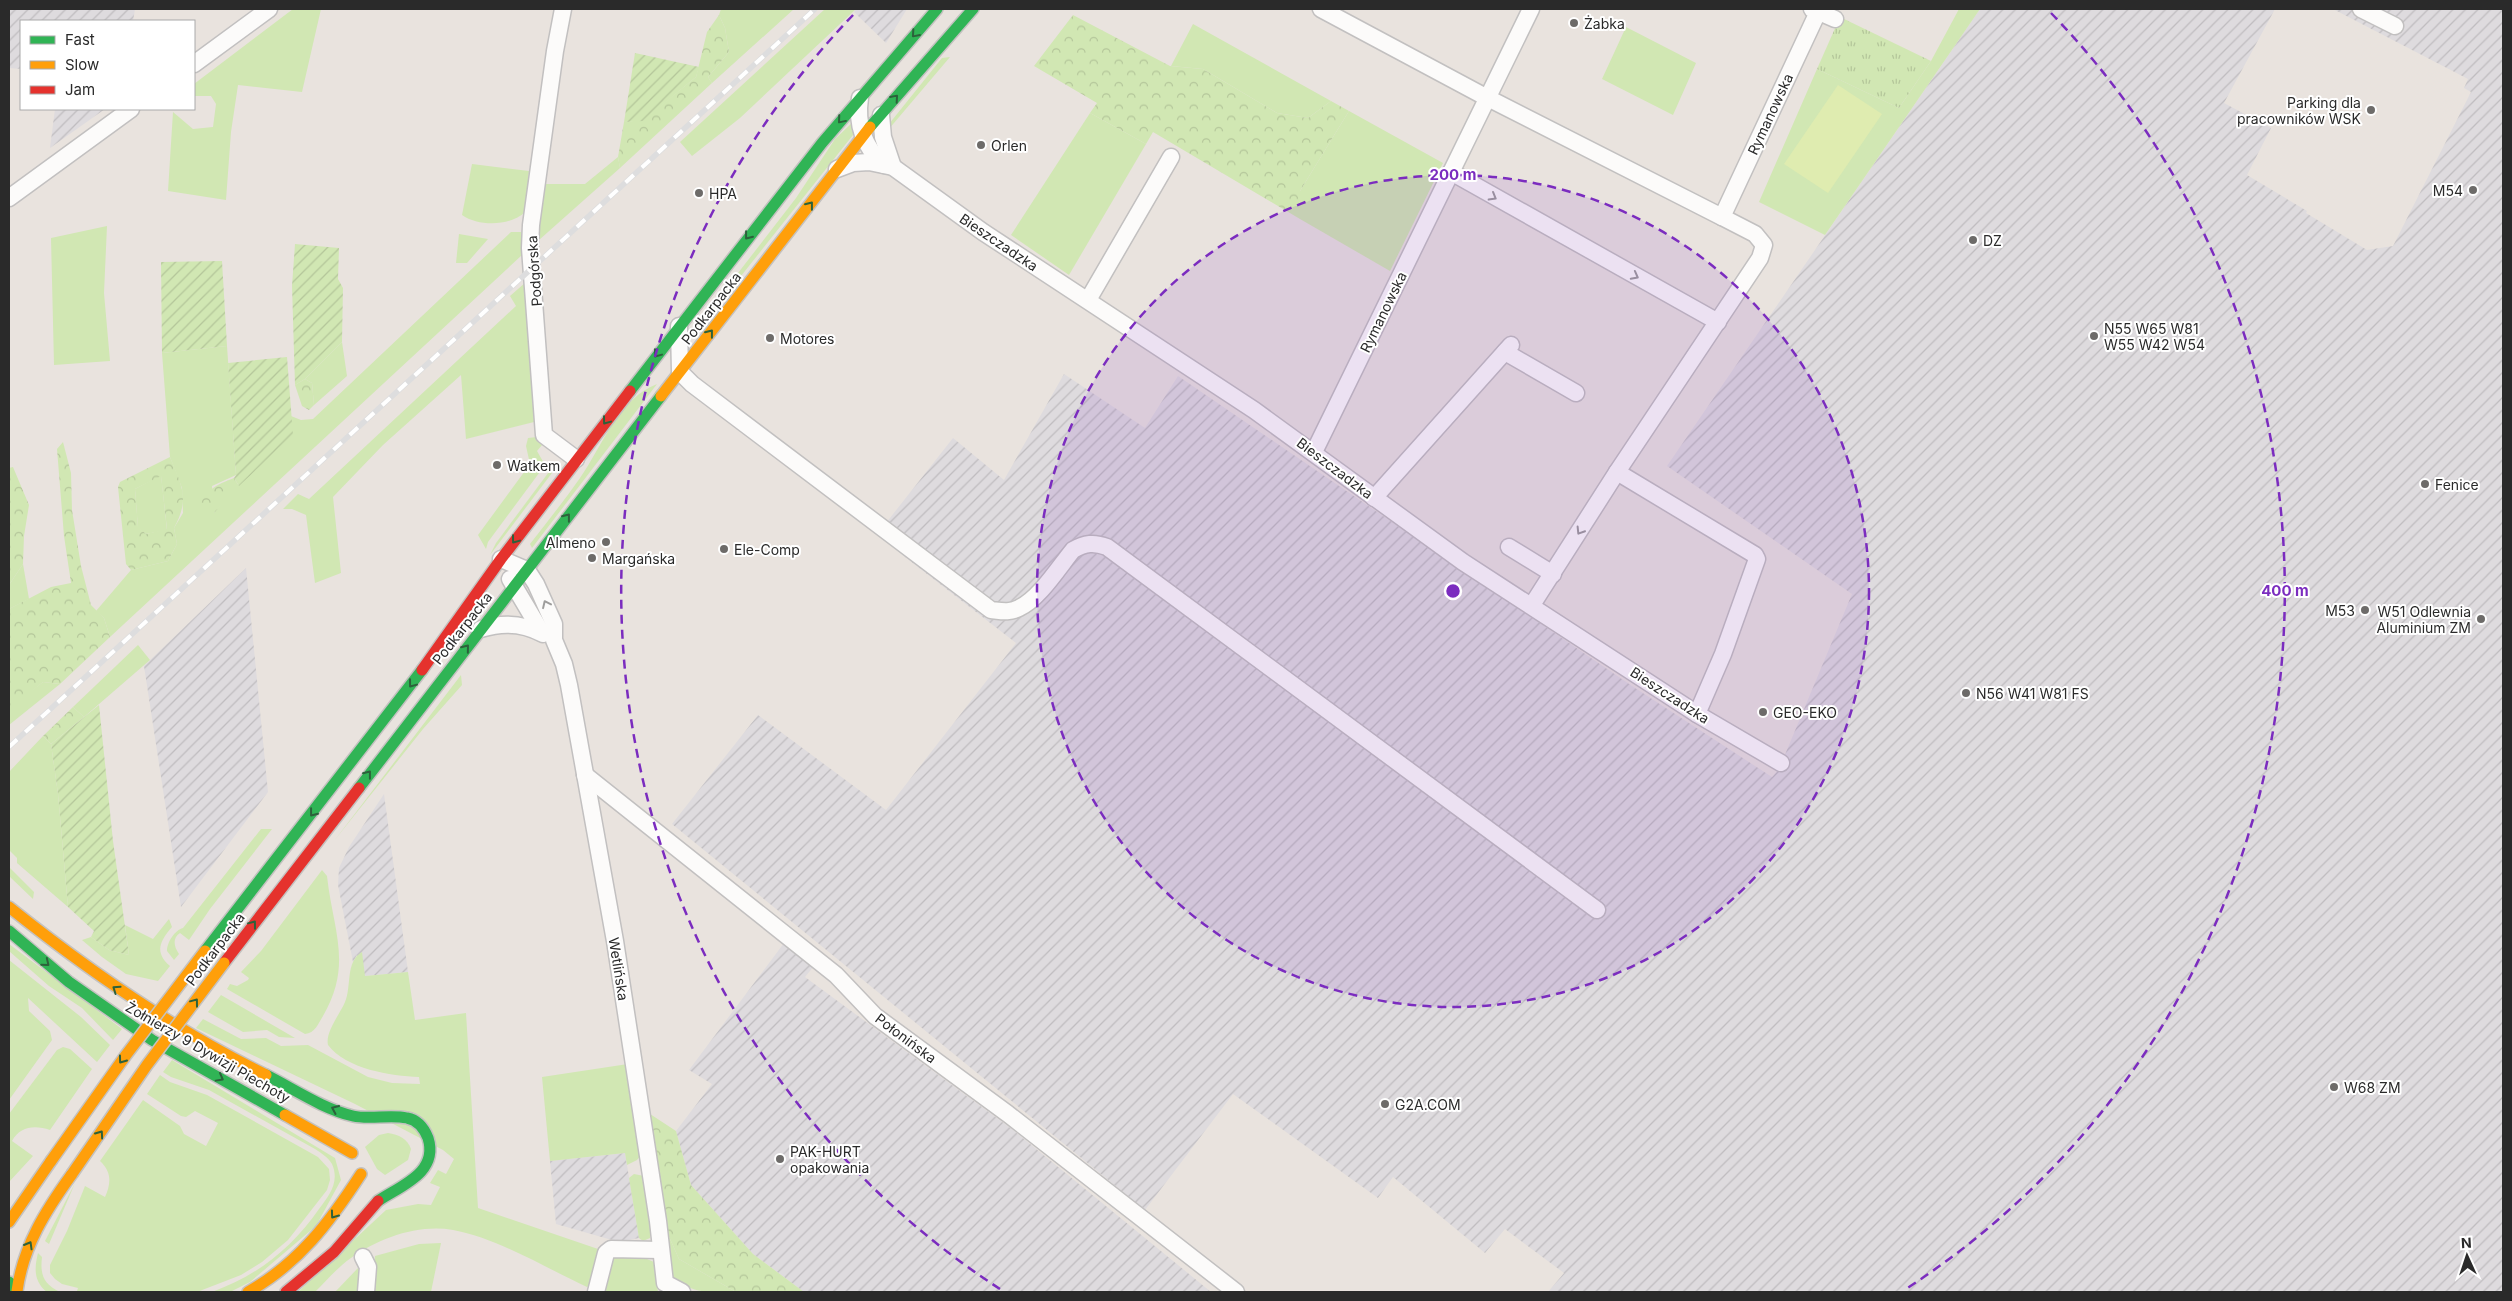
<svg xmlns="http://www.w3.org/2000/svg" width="2512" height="1301" font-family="Inter,sans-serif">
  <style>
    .industrial { fill: url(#industrial-furrows) }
    .grass { fill: #d1e7b3 }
    .forest { fill: url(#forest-crowns); fill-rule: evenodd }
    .park { fill: url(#park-tufts) }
    .garden { fill: url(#garden-furrows) }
    .pitch { fill: #dfecb0 }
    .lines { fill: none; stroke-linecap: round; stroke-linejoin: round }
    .street-casing { stroke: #c2c0c0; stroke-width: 19 }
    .fast-casing { stroke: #c4c2c0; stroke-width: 14 }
    .slow-casing { stroke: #c4c2c0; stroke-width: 14 }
    .jam-casing { stroke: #c4c2c0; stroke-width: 14 }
    .street { stroke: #fcfbfa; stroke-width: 16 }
    .fast { stroke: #30b455; stroke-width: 11 }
    .slow { stroke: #ff9f0a; stroke-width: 11 }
    .jam { stroke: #e5322d; stroke-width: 11 }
    .rail-casing { stroke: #ddddde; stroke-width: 5.5 }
    .rail { stroke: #fff; stroke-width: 4; stroke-dasharray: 11; stroke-linecap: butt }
    .slow-bridge-casing { stroke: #c4c2c0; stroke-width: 14; stroke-linecap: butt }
    .slow-bridge { stroke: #ff9f0a; stroke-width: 11 }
    .oneway { stroke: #2c613b }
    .oneway2 { stroke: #9e9d9c }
    .ring { fill: none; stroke: #7b2cbf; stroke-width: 2.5; stroke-dasharray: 9 6 }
    .poi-dot { fill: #6d6b69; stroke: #fff; stroke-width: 2 }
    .labels { text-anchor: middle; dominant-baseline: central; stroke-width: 4; stroke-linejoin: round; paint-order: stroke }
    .poi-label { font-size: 14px; fill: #2a2a2a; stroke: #fff; text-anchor: start }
    .street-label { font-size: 14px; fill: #2a2a2a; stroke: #fff }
    .centre { fill: #7b2cbf; stroke: #fff; stroke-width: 2.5 }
    .ring-label { font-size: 15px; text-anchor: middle; font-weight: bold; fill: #7b2cbf; stroke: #fff; stroke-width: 4; stroke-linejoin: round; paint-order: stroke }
  </style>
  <defs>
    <pattern id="industrial-furrows" width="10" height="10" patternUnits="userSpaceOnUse" patternTransform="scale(1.25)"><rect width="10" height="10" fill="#dedbde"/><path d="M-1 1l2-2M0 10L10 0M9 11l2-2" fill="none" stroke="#bfbcbf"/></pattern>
    <pattern id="forest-crowns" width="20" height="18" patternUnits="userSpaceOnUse" patternTransform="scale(1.25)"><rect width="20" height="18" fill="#d1e7b3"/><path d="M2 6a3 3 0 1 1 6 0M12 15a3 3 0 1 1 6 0" fill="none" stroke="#b4c69a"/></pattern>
    <pattern id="park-tufts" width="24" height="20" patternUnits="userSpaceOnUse" patternTransform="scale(1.25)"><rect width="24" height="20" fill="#d1e7b3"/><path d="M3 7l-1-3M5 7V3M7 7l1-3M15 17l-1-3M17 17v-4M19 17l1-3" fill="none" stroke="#b4c69a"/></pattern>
    <pattern id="garden-furrows" width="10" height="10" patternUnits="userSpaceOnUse" patternTransform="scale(1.25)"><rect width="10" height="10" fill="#d1e7b3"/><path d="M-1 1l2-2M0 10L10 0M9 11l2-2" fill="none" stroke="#b4c69a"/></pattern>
  </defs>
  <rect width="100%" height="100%" fill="#e9e3de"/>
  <!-- industrial -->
  <g class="industrial">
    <polygon points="9,9 135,9 133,21 21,21 21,69 9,68"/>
    <polygon points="856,9 907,9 886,43 854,12"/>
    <polygon points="1980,9 2275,9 2224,103 2271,128 2247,175 2307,211 2306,213 2367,250 2393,246 2471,92 2464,88 2468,79 2333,9 2503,9 2503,1292 1548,1292 1564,1273 1505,1229 1485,1253 1393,1177 1378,1198 1233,1094 1145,1210 672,824 758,715 886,810 1016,643 900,553 909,541 886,523 953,438 1004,480 1064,374 1145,428 1178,376 1632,686 1772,777 1779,769 1852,594 1667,466"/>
    <polygon points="55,109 105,109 50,148"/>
    <polygon points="246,568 268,792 181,907 144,666"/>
    <polygon points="384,794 408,972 365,976 357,955 353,962 338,885 339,868 349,847"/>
    <polygon points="784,943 814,966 805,977 1013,1130 1211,1292 804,1292 753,1254 691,1185 676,1131 712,1084 689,1070"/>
    <polygon points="625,1153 639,1238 619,1242 556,1224 550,1161"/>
  </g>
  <!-- grass -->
  <g class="grass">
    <polygon points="293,9 321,9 302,92 238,85 231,132 226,200 168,191 173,112 193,129 213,127 216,104 211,96 194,96 194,84"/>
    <polygon points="721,9 794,9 712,83 708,77 729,52 725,28 719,15"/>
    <polygon points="825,9 856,9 740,118 692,156 680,142"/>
    <polygon points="1959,9 1980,9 1825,235 1759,202 1817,69 1899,108 1931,61"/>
    <polygon points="1193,24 1331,101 1308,118 1277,113 1203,69 1171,66"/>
    <polygon points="1626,27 1696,63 1673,115 1602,79"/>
    <polygon points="950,57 888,130 889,124 942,58"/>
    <polygon points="1349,111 1443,163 1390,271 1300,219 1300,191"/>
    <polygon points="1090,113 1146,144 1069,275 1011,235"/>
    <polygon points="853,122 853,135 687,344 694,330 796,198 835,139"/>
    <polygon points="618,157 620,168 539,240 538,223 544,184 585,184"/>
    <path d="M 472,164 L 529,171 L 525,212 C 511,226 479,227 462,215 Z"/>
    <polygon points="107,226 104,293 110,361 54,365 51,238"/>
    <polygon points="511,232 521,232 522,255 110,637 104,618 96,611 131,570 168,561 177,544 174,528 183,513 182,488 170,457 162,353 227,346 236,475 212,486 214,513 231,492 292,435 291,416 301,420 313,419"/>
    <polygon points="459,234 488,239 467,263 456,263"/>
    <polygon points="526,282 534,422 466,439 461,375 383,445 333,497 341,573 315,583 306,515 292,509 283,509 298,494 309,499 516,306 510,296"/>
    <polygon points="342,342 347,376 314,405 312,383 305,379"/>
    <path d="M 657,384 L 532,548 L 530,544 C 547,522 564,501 580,478 C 602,447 618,399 657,384 Z"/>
    <polygon points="537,437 542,445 537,451 545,465 488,542 486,549 478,535 530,464 526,446 528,438"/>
    <polygon points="557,461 558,465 490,555 496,543"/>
    <polygon points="161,475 167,530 146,534 138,528 135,489"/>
    <polygon points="23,564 29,599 9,609 9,585"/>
    <polygon points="138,645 150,660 84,717 73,707"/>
    <polygon points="461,675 462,685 423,729 334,841"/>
    <polygon points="43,682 60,684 9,725 10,707"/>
    <polygon points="43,736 51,744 58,794 68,907 17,863 17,858 9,850 9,772"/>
    <path d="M 261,829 L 272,829 L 210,909 L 189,940 L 180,933 C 172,938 174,947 179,954 L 174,960 L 167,951 C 167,942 175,930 183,928 Z"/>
    <polygon points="9,867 34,892 33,899 9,876"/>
    <path d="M 322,870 L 327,876 C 333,931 353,964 323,1016 C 318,1024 315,1033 305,1034 L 227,989 L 230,984 L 237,986 L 248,980 L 249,978 L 241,972 L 261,951 Z"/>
    <path d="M 169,919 L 172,927 C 160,941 154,952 170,966 L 158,981 L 126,974 L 102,957 L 82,940 L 91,937 L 109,950 L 129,955 L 125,925 L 153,939 Z"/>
    <polygon points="9,944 122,1029 113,1040 82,1008 49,986 9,951"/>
    <path d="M 362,952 L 365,976 L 408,972 L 415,1020 L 466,1013 L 478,1208 L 598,1249 L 601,1252 L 591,1284 L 587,1287 C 546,1268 497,1238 453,1230 C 418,1224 379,1238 351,1258 C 338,1267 326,1281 315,1292 L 298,1292 L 386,1210 L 418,1204 L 431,1205 L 440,1187 L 430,1183 L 438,1170 L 446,1174 L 454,1159 L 443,1150 L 355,1104 L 196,1028 L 203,1019 L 241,1039 L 266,1038 L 281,1046 L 308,1045 L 368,1077 L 392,1083 L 420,1084 L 419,1077 C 391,1076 346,1069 328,1045 C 325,1032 340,1014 345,1002 C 352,986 345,962 362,952 Z"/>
    <polygon points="9,960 81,1017 110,1045 97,1062 28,998 29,1011 50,1031 52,1040 9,1100"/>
    <polygon points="221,995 295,1038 279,1037 267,1030 243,1032 208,1012"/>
    <path d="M 63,1047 L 70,1049 L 92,1069 L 50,1130 C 35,1125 20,1126 12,1141 L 33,1156 L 9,1182 L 9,1114 L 57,1050 Z"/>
    <path d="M 172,1060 L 335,1158 L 341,1180 L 316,1226 L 250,1282 L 230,1292 L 212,1292 C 257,1276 292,1248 319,1209 C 329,1196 340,1182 332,1164 C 328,1157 321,1153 315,1149 L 209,1090 L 171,1077 L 163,1072 Z"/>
    <polygon points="628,1064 642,1154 637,1160 627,1165 625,1153 550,1161 542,1077"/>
    <path d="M 160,1075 L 170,1082 L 207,1095 L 318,1157 L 329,1169 L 330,1180 L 327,1190 L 288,1240 L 262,1262 L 241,1275 L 197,1292 L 77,1291 L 78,1288 L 62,1284 L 55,1279 L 50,1273 L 50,1265 L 67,1231 L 85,1186 L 105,1197 C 111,1184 112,1172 100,1161 L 143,1100 L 180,1126 L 184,1134 L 206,1146 L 218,1123 L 195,1111 L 186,1117 L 181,1116 L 147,1094 Z"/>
    <path d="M 388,1133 C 399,1135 407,1138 411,1149 L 408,1160 L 385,1175 L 377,1169 L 365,1147 L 379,1135 Z"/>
    <polygon points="634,1174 644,1176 652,1225 650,1238 643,1241 639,1238 629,1178"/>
    <polygon points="75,1183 49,1244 45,1241"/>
    <path d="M 666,1230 L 679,1259 L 736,1292 C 709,1292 693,1295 672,1276 Z"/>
    <polygon points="441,1243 431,1292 372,1292 375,1256 419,1244"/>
    <path d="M 38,1253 L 42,1257 C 40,1274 43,1284 60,1292 L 47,1292 C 34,1282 34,1269 38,1253 Z"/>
    <polygon points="615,1253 640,1256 654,1262 658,1292 603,1292 604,1268"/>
    <polygon points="358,1268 361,1276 360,1292 335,1292"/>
  </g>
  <!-- forest -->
  <g class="forest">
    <polygon points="719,15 725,28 729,52 708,77 712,83 620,168 618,157 624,122 643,120 696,77 707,32"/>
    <polygon points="1073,15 1170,66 1203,69 1277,113 1308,118 1331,101 1349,111 1300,191 1300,219 1153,132 1146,144 1090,113 1097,103 1034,66"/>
    <polygon points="305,379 312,383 314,405 309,410 302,406 295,385"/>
    <polygon points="63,442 71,473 72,510 81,566 91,605 104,618 110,637 60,684 43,682 9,710 9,609 51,587 71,583 64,536 57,449"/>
    <path d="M 170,457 C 182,486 190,499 174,528 L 177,544 L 168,561 L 131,570 L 126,564 L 118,487 L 120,482 ZM 161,476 L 167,529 L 146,534 L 138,527 L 135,489 Z"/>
    <polygon points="13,467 29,505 24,536 23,564 9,585 9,468"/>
    <path d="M 234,478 L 239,486 L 214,513 L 205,519 L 199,514 C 199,492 216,485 234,478 Z"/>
    <polygon points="73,707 84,717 51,744 43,736"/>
    <polygon points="647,1112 676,1131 691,1185 753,1254 804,1292 736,1292 679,1259 666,1230"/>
  </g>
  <!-- park -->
  <polygon class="park" points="1840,17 1931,61 1899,108 1817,69"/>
  <!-- garden -->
  <g class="garden">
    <polygon points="635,53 699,67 696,77 643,121 624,122"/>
    <polygon points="295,244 339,248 338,279 343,288 342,342 305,379 295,385 292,286"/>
    <polygon points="222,261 227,346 162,353 161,262"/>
    <polygon points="287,357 293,435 239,486 234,478 236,475 228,363"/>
    <polygon points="99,705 113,841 129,955 109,950 91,937 94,931 68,907 58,794 51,744"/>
  </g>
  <!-- pitch -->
  <polygon class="pitch" points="1838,85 1882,114 1828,193 1784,164"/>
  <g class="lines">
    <!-- street casing -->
    <g class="street-casing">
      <g id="street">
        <polyline points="563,9 555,51 531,225 530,248 544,435 576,459"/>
        <polyline points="1321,9 1480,94 1722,217 1818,12"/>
        <polyline points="1812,9 1835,19"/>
        <polyline points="2361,9 2395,26"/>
        <polyline points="194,64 269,9"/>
        <path d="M 860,98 C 856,124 864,147 884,165"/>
        <polyline points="881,115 883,137 893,167"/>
        <polyline points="837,169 853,163 869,162 893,167 983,232 1254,410 1463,562 1697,714 1781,763"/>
        <polyline points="1451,172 1718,322"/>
        <polyline points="9,198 131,109"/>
        <polyline points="1088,300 1171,157"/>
        <path d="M 679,326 L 680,372 L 692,384 L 991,610 C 1001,611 1010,613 1019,608 C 1039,599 1059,567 1073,550 C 1085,543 1094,542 1107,547 L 1597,910"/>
        <polyline points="1505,352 1576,393"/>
        <polyline points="1314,452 1531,9"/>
        <polyline points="1617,472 1755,555 1757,559 1723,654 1697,714"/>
        <polyline points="1374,498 1511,345"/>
        <polyline points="1509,547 1553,574"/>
        <polyline points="501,559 527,570 536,584 554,624 554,640 564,664 569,685 615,941 658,1221 665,1283 682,1292"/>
        <polyline points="510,579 542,633"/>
        <polyline points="1532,605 1617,472 1760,258 1764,245 1755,234 1722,217"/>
        <path d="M 481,629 C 503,622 523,623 543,634"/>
        <polyline points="585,775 836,975 875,1016 1008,1114 1236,1292"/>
        <polyline points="363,1257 368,1267 366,1292"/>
        <polyline points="596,1292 606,1253 611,1249 660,1250"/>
      </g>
    </g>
    <!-- fast casing -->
    <g class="fast-casing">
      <g id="fast">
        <polyline points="870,127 973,9"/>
        <polyline points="630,391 822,143 937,9"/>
        <polyline points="359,788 661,396"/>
        <polyline points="9,931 69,982 152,1040 285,1115"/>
        <polyline points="205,951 422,670"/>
        <path d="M 266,1075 C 294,1089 323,1109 353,1116 C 371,1120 389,1114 407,1118 C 418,1120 424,1128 428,1138 C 439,1173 400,1186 378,1201"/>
        <polyline points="9,1282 17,1292"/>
      </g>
    </g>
    <!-- slow casing -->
    <g class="slow-casing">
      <g id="slow">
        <polyline points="661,396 870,127"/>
        <path d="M 9,907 C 89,971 174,1030 266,1075"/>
        <polyline points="285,1115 352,1153"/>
        <polyline points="9,1222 51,1161"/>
        <path d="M 17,1291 C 23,1246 46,1210 72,1174"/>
        <path d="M 248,1292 C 298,1264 330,1222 361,1174"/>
      </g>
    </g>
    <!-- jam casing -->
    <g class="jam-casing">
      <g id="jam">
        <polyline points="422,670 501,559 630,391"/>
        <polyline points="224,963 359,788"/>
        <polyline points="286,1292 334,1252 378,1201"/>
      </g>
    </g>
    <!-- street -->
    <use href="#street" class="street"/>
    <!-- fast -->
    <use href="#fast" class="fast"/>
    <!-- slow -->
    <use href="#slow" class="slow"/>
    <!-- jam -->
    <use href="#jam" class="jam"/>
    <!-- rail casing -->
    <g class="rail-casing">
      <polyline id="rail" points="9,747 815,9"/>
    </g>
    <!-- rail -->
    <use href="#rail" class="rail"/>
    <!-- slow-bridge casing -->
    <g class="slow-bridge-casing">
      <g id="slow-bridge">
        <polyline points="51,1161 126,1055 205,951"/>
        <polyline points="72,1174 147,1065 224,963"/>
      </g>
    </g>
    <!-- slow-bridge -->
    <use href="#slow-bridge" class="slow-bridge"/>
  </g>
  <!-- one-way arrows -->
  <defs><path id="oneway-chevron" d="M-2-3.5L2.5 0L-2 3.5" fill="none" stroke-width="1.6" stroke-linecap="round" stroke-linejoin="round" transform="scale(1.25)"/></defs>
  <g class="oneway">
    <use href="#oneway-chevron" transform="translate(915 34) rotate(131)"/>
    <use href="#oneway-chevron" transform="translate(895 98) rotate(-49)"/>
    <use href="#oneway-chevron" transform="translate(841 120) rotate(130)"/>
    <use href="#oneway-chevron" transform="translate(810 205) rotate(-52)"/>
    <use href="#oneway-chevron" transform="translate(748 236) rotate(128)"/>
    <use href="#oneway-chevron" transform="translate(710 333) rotate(-52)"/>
    <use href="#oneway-chevron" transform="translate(657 354) rotate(127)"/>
    <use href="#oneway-chevron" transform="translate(606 421) rotate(127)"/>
    <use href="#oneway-chevron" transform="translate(567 517) rotate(-52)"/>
    <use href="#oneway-chevron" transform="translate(515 540) rotate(127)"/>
    <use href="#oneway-chevron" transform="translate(466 648) rotate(-51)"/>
    <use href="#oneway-chevron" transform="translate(412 684) rotate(127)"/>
    <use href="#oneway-chevron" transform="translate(368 774) rotate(-52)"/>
    <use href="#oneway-chevron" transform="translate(313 813) rotate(128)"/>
    <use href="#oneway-chevron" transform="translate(253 924) rotate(-53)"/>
    <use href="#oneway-chevron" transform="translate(46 963) rotate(39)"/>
    <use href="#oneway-chevron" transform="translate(116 989) rotate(-145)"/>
    <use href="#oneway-chevron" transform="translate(195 1002) rotate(-53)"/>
    <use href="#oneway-chevron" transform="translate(122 1060) rotate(126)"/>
    <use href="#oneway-chevron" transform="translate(220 1078) rotate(29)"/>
    <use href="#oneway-chevron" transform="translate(335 1109) rotate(-156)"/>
    <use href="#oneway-chevron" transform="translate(100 1134) rotate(-55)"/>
    <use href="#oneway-chevron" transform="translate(334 1215) rotate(126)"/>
    <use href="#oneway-chevron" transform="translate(29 1245) rotate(-60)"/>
  </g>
  <g class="oneway2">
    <use href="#oneway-chevron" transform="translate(1493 197) rotate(30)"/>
    <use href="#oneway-chevron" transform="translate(1635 276) rotate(28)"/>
    <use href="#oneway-chevron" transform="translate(1580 531) rotate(122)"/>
    <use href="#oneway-chevron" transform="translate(546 604) rotate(-115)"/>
  </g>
  <!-- distance rings -->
  <circle cx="1453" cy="591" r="416" fill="#7b2cbf" fill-opacity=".12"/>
  <g class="ring">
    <circle cx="1453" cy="591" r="416"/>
    <path d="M1000 1289A832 832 0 0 1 855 13M2051 13A832 832 0 0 1 1906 1289"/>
  </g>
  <!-- markers -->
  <g class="poi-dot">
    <circle cx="1574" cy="23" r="5"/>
    <circle cx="2371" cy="110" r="5"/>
    <circle cx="981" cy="145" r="5"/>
    <circle cx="2473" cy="190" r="5"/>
    <circle cx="699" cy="193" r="5"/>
    <circle cx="1973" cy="240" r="5"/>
    <circle cx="2094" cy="336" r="5"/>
    <circle cx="770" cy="338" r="5"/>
    <circle cx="497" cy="465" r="5"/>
    <circle cx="2425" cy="484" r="5"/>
    <circle cx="606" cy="542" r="5"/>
    <circle cx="724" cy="549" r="5"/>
    <circle cx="592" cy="558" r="5"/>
    <circle cx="2365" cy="610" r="5"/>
    <circle cx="2481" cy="619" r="5"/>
    <circle cx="1966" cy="693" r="5"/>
    <circle cx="1763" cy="712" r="5"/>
    <circle cx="2334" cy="1087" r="5"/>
    <circle cx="1385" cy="1104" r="5"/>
    <circle cx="780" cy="1159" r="5"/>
  </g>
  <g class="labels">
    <!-- poi labels -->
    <g class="poi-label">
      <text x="1584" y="23">Żabka</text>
      <text x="2361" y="102" text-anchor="end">Parking dla<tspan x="2361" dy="16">pracowników WSK</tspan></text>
      <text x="991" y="145">Orlen</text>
      <text x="2463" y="190" text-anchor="end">M54</text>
      <text x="709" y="193">HPA</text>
      <text x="1983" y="240">DZ</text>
      <text x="2104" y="328">N55 W65 W81<tspan x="2104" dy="16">W55 W42 W54</tspan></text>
      <text x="780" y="338">Motores</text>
      <text x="507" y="465">Watkem</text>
      <text x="2435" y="484">Fenice</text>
      <text x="596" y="542" text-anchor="end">Almeno</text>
      <text x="734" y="549">Ele-Comp</text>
      <text x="602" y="558">Margańska</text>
      <text x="2355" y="610" text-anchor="end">M53</text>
      <text x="2471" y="611" text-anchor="end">W51 Odlewnia<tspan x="2471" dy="16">Aluminium ZM</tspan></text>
      <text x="1976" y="693">N56 W41 W81 FS</text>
      <text x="1773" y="712">GEO-EKO</text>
      <text x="2344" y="1087">W68 ZM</text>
      <text x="1395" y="1104">G2A.COM</text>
      <text x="790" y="1151">PAK-HURT<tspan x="790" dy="16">opakowania</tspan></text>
    </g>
    <!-- street labels -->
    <g class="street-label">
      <text transform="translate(1770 114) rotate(-65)">Rymanowska</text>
      <text transform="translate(999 242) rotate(34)">Bieszczadzka</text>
      <text transform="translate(534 271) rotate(-94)">Podgórska</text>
      <text transform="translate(711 308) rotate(-52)">Podkarpacka</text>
      <text transform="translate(1383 312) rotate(-64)">Rymanowska</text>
      <text transform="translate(1335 468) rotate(37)">Bieszczadzka</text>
      <text transform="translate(462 628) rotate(-52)">Podkarpacka</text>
      <text transform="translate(1670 695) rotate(33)">Bieszczadzka</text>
      <text transform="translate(215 949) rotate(-53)">Podkarpacka</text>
      <text transform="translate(619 969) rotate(81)">Wetlińska</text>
      <text transform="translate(906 1038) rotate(37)">Połonińska</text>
      <text transform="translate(208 1052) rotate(30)">Żołnierzy 9 Dywizji Piechoty</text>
    </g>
  </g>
  <circle cx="1453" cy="591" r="8" class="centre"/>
  <g class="ring-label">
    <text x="1453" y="180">200 m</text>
    <text x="2285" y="596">400 m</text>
  </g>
  <!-- border -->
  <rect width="2512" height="1301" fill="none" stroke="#2a2a2a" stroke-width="20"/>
  <!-- legend -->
  <rect x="20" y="20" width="175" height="90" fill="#ffffff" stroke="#aaaaaa"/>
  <rect x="30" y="36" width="25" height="8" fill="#30b455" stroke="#aaaaaa"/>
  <text x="65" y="45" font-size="15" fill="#2a2a2a">Fast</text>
  <rect x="30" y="61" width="25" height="8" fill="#ff9f0a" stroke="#aaaaaa"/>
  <text x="65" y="70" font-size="15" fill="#2a2a2a">Slow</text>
  <rect x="30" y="86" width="25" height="8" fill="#e5322d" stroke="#aaaaaa"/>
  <text x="65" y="95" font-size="15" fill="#2a2a2a">Jam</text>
  <!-- north arrow -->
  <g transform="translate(2467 1256) rotate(357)" stroke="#ffffff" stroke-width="4" paint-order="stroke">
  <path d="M0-4L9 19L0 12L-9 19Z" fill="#2a2a2a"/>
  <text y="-8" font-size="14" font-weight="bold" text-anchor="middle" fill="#2a2a2a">N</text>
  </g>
</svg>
